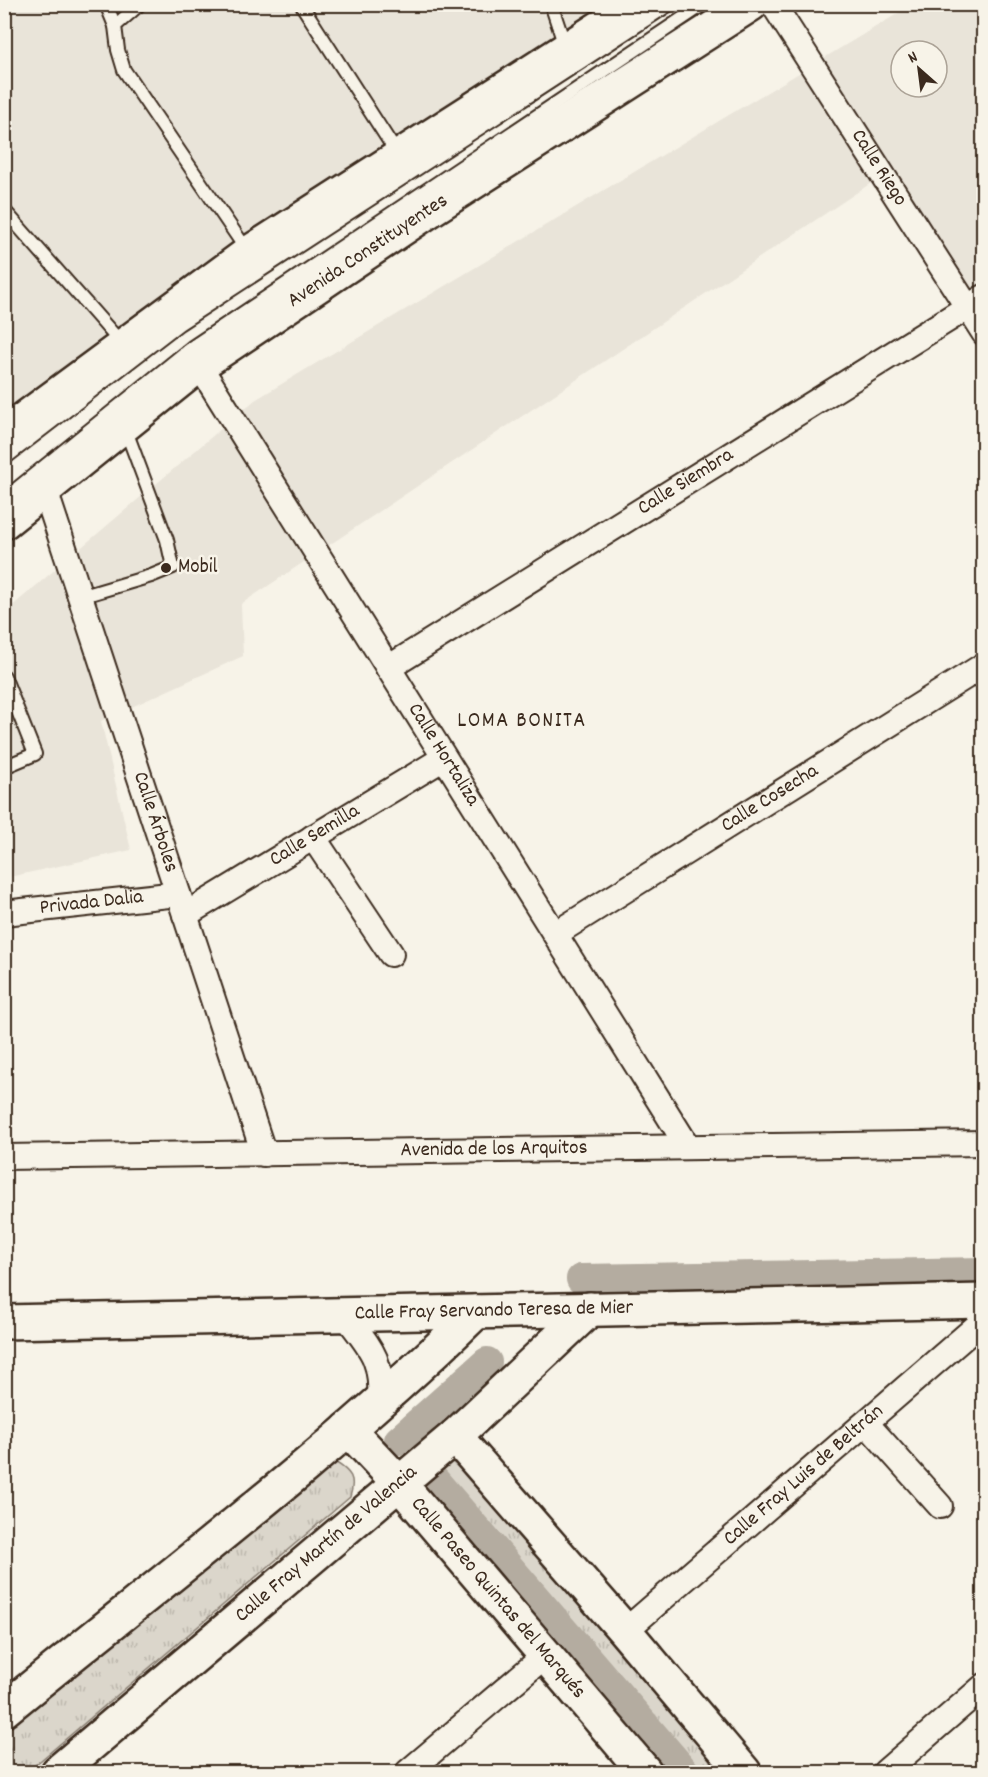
<svg xmlns="http://www.w3.org/2000/svg" width="988" height="1777" font-family="Dekko,sans-serif">
  <style>
    .built { fill: #e9e4d9; fill-rule: evenodd }
    .park { fill: url(#park-tufts); stroke: #8b8074; stroke-width: 1.5 }
    .lines { fill: none; stroke-linecap: round; stroke-linejoin: round }
    .canal { stroke: #b4aca0; stroke-width: 30 }
    .lane-casing { stroke: #3b2a1e; stroke-width: 16 }
    .street-casing { stroke: #3b2a1e; stroke-width: 28 }
    .secondary-casing { stroke: #3b2a1e; stroke-width: 38 }
    .primary-casing { stroke: #3b2a1e; stroke-width: 38 }
    .lane { stroke: #f7f3e8; stroke-width: 12 }
    .street { stroke: #f7f3e8; stroke-width: 24 }
    .secondary { stroke: #f7f3e8; stroke-width: 33 }
    .primary { stroke: #f7f3e8; stroke-width: 33 }
    .poi-dot { fill: #3b2a1e; stroke: #f7f3e8; stroke-width: 2 }
    .labels { text-anchor: middle; dominant-baseline: central; stroke-width: 5; stroke-linejoin: round; paint-order: stroke }
    .street-label { font-size: 21px; fill: #3b2a1e; stroke: #f7f3e8 }
    .poi-label { font-size: 21px; fill: #3b2a1e; stroke: #f7f3e8; text-anchor: start }
    .neighbourhood-label { font-size: 22px; letter-spacing: 1.5px; fill: #3b2a1e; stroke: #f7f3e8 }
  </style>
  <defs>
    <pattern id="park-tufts" width="24" height="20" patternUnits="userSpaceOnUse" patternTransform="scale(1.5)"><rect width="24" height="20" fill="#dbd6cb"/><path d="M3 7l-1-3M5 7V3M7 7l1-3M15 17l-1-3M17 17v-4M19 17l1-3" fill="none" stroke="#bdb8ae"/></pattern>
  </defs>
  <rect width="100%" height="100%" fill="#f7f3e8"/>
  <filter id="ink" filterUnits="userSpaceOnUse"><feTurbulence type="fractalNoise" baseFrequency=".0167" numOctaves="2"/><feDisplacementMap in="SourceGraphic" scale="12" xChannelSelector="R" yChannelSelector="G"/><feConvolveMatrix kernelMatrix="1 2 1 2 8 2 1 2 1" color-interpolation-filters="sRGB"/></filter>
  <g filter="url(#ink)">
    <!-- built -->
    <g class="built">
      <polygon points="5,5 637,5 5,434"/>
      <path d="M 912,5 L 983,5 L 983,284 L 966,295 L 886,173 L 241,604 L 243,656 L 101,721 L 131,850 L 5,878 L 4,613 L 255,400 ZM 901,51 L 937,51 L 937,87 L 901,87 Z"/>
    </g>
    <!-- park -->
    <g class="park">
      <polygon points="440,1458 460,1465 721,1772 656,1772 414,1479"/>
      <path d="M 335,1462 C 351,1472 356,1478 350,1497 L 27,1772 L 5,1772 L 4,1731 L 320,1463 Z"/>
    </g>
    <g class="lines">
      <!-- canal -->
      <g class="canal">
        <polyline points="581,1279 984,1272"/>
        <polyline points="399,1440 487,1362"/>
        <polyline points="436,1482 685,1772"/>
      </g>
      <!-- lane casing -->
      <g class="lane-casing">
        <g id="lane">
          <polyline points="106,4 115,26"/>
          <polyline points="140,4 115,26 118,50 124,70 248,252"/>
          <polyline points="301,4 398,155"/>
          <polyline points="551,4 566,49"/>
          <polyline points="4,210 122,344"/>
          <polyline points="4,459 179,324 670,4"/>
          <polyline points="4,499 192,347 704,4"/>
          <polyline points="80,597 151,576 173,567 167,540 125,428"/>
          <polyline points="4,676 35,754 4,767"/>
        </g>
      </g>
      <!-- street casing -->
      <g class="street-casing">
        <g id="street">
          <path id="s1" d="M 773,4 L 984,333"/>
          <path id="s2" d="M 199,365 L 688,1147"/>
          <path id="s3" d="M 45,490 L 264,1154"/>
          <path id="s4" d="M 388,668 L 984,297"/>
          <polyline points="313,837 391,954"/>
          <path id="s5" d="M 4,913 L 178,894"/>
          <path id="s6" d="M 185,915 L 444,758"/>
          <path id="s7" d="M 555,934 L 984,665"/>
          <path id="s8" d="M 4,1157 L 984,1143"/>
          <path d="M 345,1315 C 370,1348 383,1358 380,1402"/>
          <polyline points="866,1423 940,1506"/>
          <path id="s9" d="M 625,1631 L 984,1320"/>
          <polyline points="408,1772 547,1654"/>
          <polyline points="885,1772 984,1686"/>
        </g>
      </g>
      <!-- secondary casing -->
      <g class="secondary-casing">
        <g id="secondary">
          <path id="s10" d="M 4,1322 L 984,1301"/>
          <path id="s11" d="M 348,1429 L 399,1483 L 645,1772"/>
          <polyline points="455,1436 625,1631 744,1772"/>
          <path d="M 4,1710 C 163,1580 329,1456 476,1312"/>
          <path id="s12" d="M 58,1772 L 455,1436 L 590,1309"/>
        </g>
      </g>
      <!-- primary casing -->
      <g class="primary-casing">
        <g id="primary">
          <polyline points="4,434 249,253 637,4"/>
          <path id="s13" d="M 4,522 L 199,365 L 433,208 L 751,4"/>
        </g>
      </g>
      <!-- lane -->
      <use href="#lane" class="lane"/>
      <!-- street -->
      <use href="#street" class="street"/>
      <!-- secondary -->
      <use href="#secondary" class="secondary"/>
      <!-- primary -->
      <use href="#primary" class="primary"/>
    </g>
  </g>
  <!-- markers -->
  <circle class="poi-dot" cx="166" cy="568" r="6"/>
  <g class="labels">
    <!-- street labels -->
    <g class="street-label">
      <text stroke="none"><textPath href="#s1" startOffset="195">Calle Riego</textPath></text>
      <text stroke="none"><textPath href="#s13" startOffset="454">Avenida Constituyentes</textPath></text>
      <text stroke="none"><textPath href="#s4" startOffset="351">Calle Siembra</textPath></text>
      <text stroke="none"><textPath href="#s2" startOffset="460">Calle Hortaliza</textPath></text>
      <text stroke="none"><textPath href="#s7" startOffset="254">Calle Cosecha</textPath></text>
      <text stroke="none"><textPath href="#s3" startOffset="350">Calle Árboles</textPath></text>
      <text stroke="none"><textPath href="#s6" startOffset="152">Calle Semilla</textPath></text>
      <text stroke="none"><textPath href="#s5" startOffset="88">Privada Dalia</textPath></text>
      <text stroke="none"><textPath href="#s8" startOffset="490">Avenida de los Arquitos</textPath></text>
      <text stroke="none"><textPath href="#s10" startOffset="490">Calle Fray Servando Teresa de Mier</textPath></text>
      <text stroke="none"><textPath href="#s9" startOffset="237">Calle Fray Luis de Beltrán</textPath></text>
      <text stroke="none"><textPath href="#s12" startOffset="352">Calle Fray Martín de Valencia</textPath></text>
      <text stroke="none"><textPath href="#s11" startOffset="226">Calle Paseo Quintas del Marqués</textPath></text>
    </g>
    <!-- poi labels -->
    <g class="poi-label">
      <text x="178" y="568">Mobil</text>
    </g>
    <!-- neighbourhood labels -->
    <g class="neighbourhood-label">
      <text x="522" y="721">LOMA BONITA</text>
    </g>
  </g>
  <!-- margin -->
  <rect width="988" height="1777" fill="none" stroke="#f7f3e8" stroke-width="24"/>
  <rect x="12" y="12" width="964" height="1753" fill="none" stroke="#3b2a1e" stroke-width="2" filter="url(#ink)"/>
  <!-- north arrow -->
  <g transform="translate(919 69) rotate(332)"><circle r="28" fill="#f7f3e8" stroke="#aca397" stroke-width="1.5"/>
  <path d="M0-4.5L10 22L0 15L-10 22Z" fill="#3b2a1e"/>
  <text y="-9" font-size="16" font-weight="bold" text-anchor="middle" fill="#3b2a1e">N</text>
  </g>
</svg>
